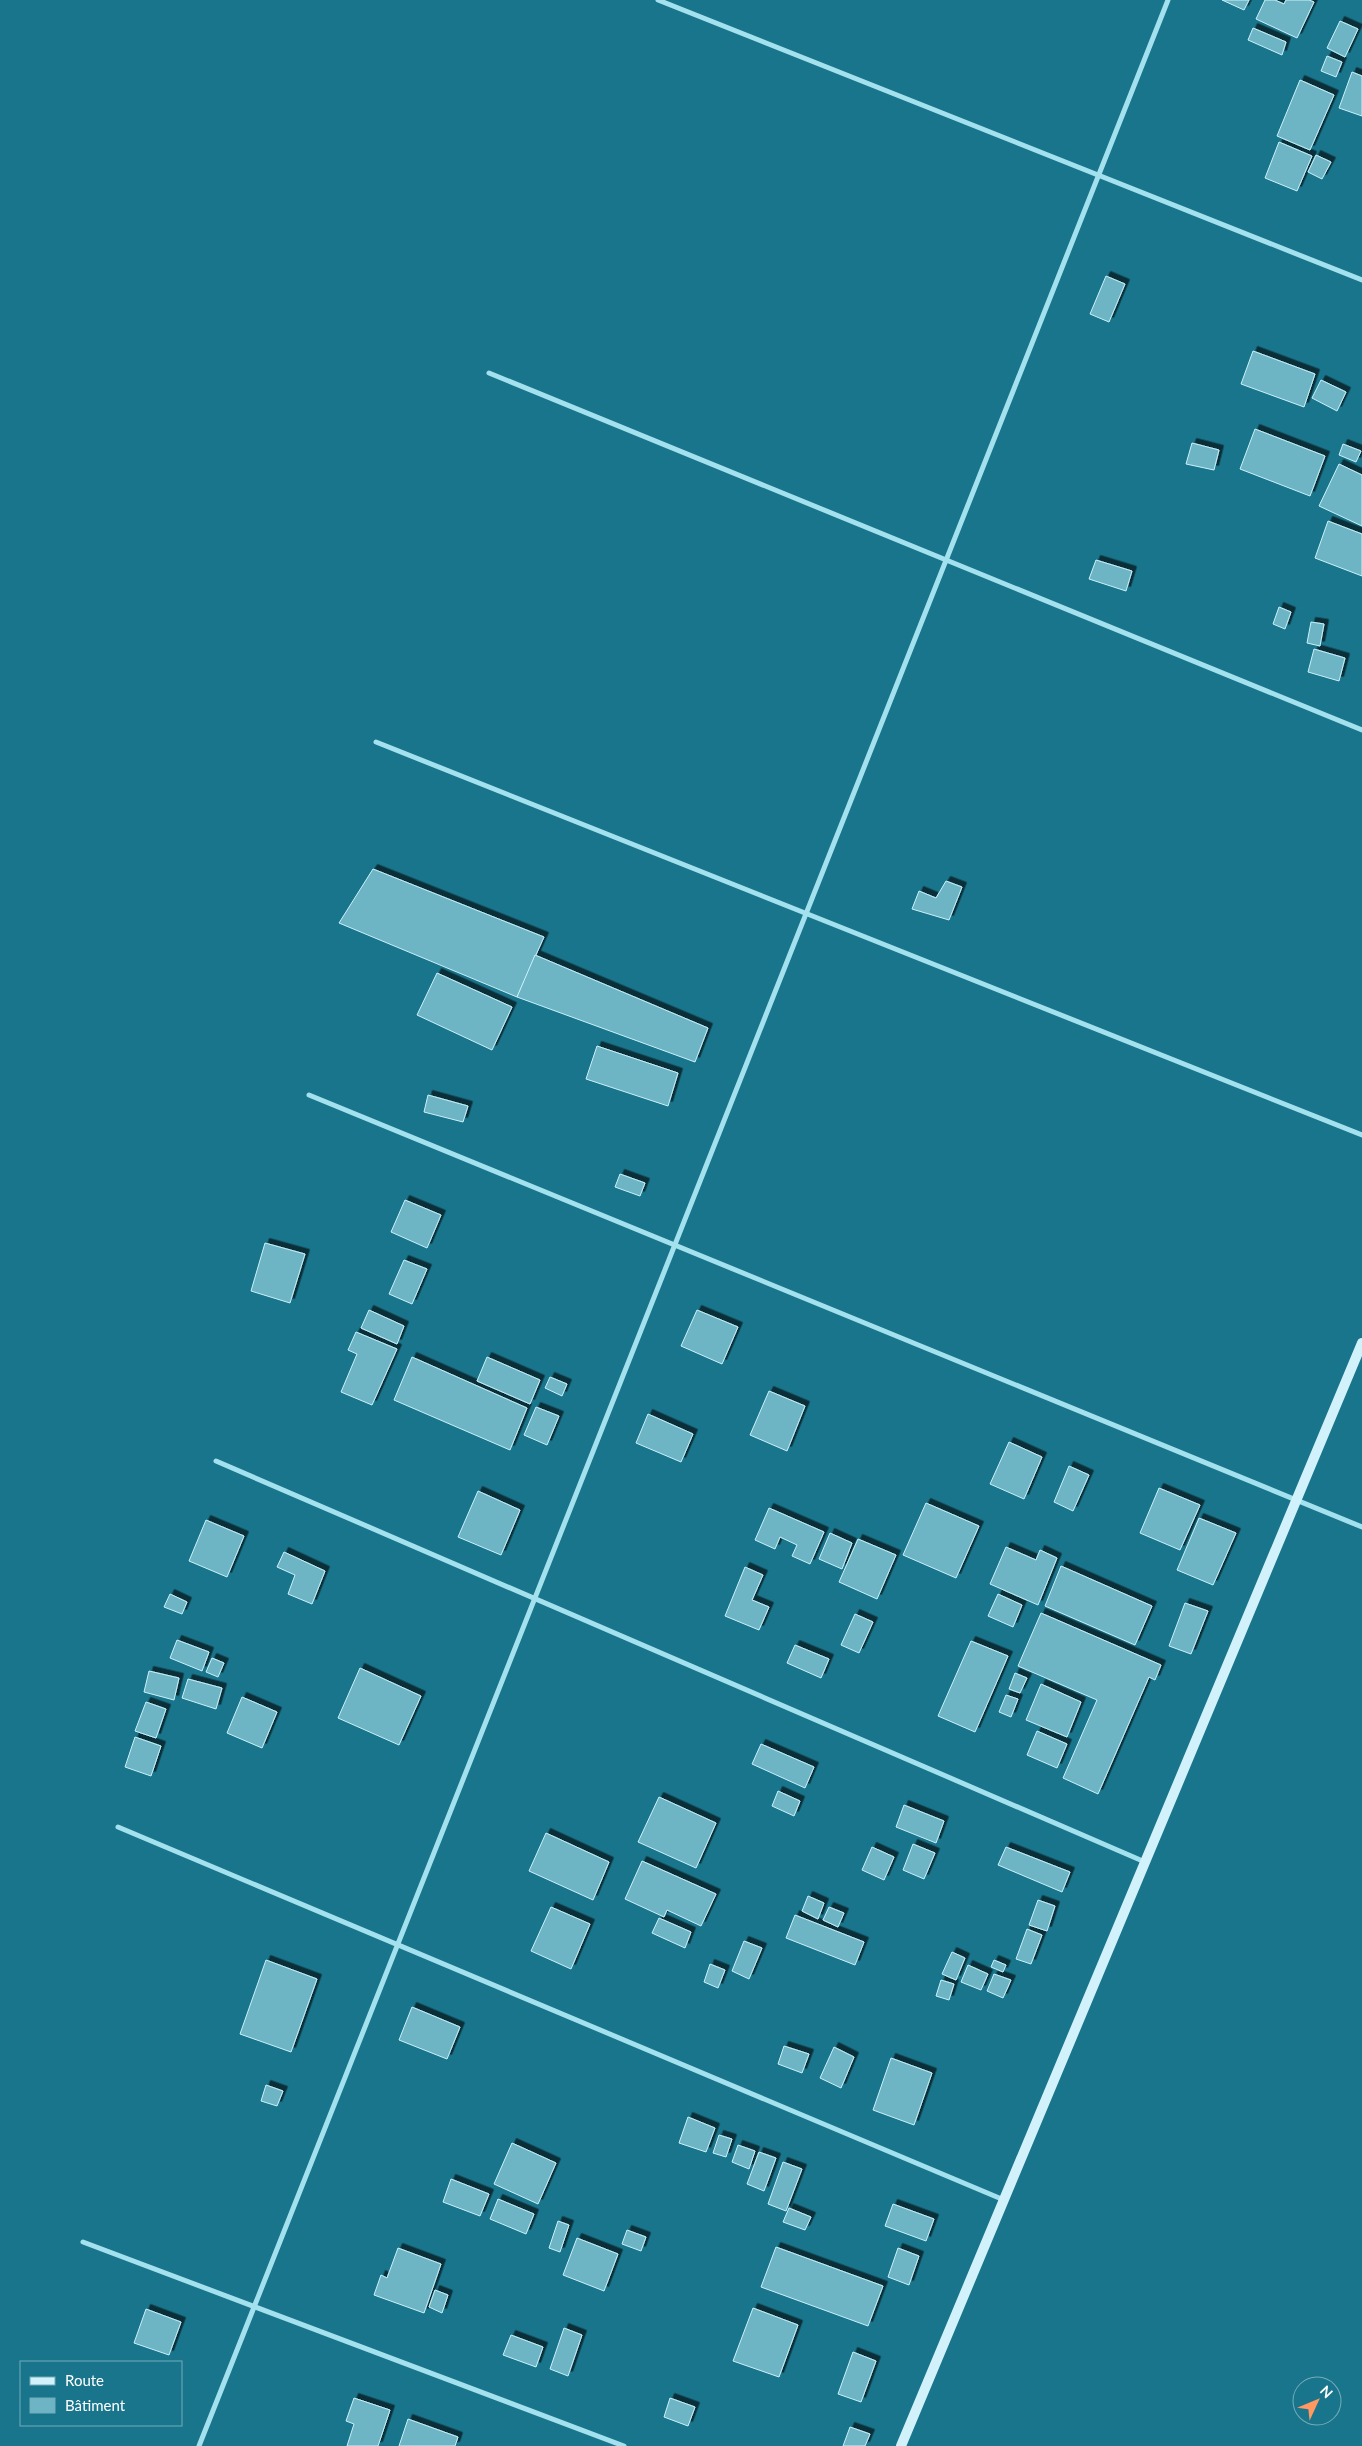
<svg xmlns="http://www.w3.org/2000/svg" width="1362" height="2446" font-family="Lato,sans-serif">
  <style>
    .building { fill: #6db5c5; stroke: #caf1fa; filter: url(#shadow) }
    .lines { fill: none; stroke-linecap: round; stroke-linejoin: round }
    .street { stroke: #a4e1ee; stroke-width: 5 }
    .secondary { stroke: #d1f2fa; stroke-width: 10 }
  </style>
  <defs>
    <filter id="shadow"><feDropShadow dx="4.5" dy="-4.5" stdDeviation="0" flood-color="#0009"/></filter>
  </defs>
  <rect width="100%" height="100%" fill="#19758c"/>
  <!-- building -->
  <g class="building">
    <polygon points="1222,0 1249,0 1244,10"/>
    <polygon points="1265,0 1275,0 1284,4 1286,0 1309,0 1314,2 1297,38 1256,19"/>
    <polygon points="1340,21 1358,29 1345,57 1327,48"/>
    <polygon points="1253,28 1286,42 1282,55 1248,40"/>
    <polygon points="1327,56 1342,62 1336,77 1321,71"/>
    <polygon points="1352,72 1362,76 1362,116 1339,108"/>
    <polygon points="1300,80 1334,95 1310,150 1277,136"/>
    <polygon points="1279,142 1312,156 1297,191 1265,178"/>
    <polygon points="1316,155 1331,162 1322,179 1308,172"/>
    <polygon points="1106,276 1125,284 1109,322 1090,314"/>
    <polygon points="1253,351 1315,374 1304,407 1241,384"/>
    <polygon points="1321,380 1346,392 1337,411 1312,398"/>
    <polygon points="1255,429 1325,456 1310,496 1240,469"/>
    <polygon points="1192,443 1219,450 1214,470 1186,464"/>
    <polygon points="1343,444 1361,451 1356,462 1339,455"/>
    <polygon points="1339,464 1362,475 1362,526 1319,506"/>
    <polygon points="1328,521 1362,534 1362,576 1315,558"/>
    <polygon points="1096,560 1132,571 1126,591 1089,579"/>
    <polygon points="1279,607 1291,612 1285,629 1273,624"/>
    <polygon points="1311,622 1324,624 1320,646 1307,643"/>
    <polygon points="1314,649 1345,658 1339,681 1308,672"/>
    <polygon points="373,869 544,937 517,997 339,923"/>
    <polygon points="946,881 962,887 949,920 912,909 919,891 936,898"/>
    <polygon points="535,955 708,1028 695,1062 517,997"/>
    <polygon points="437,973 512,1007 492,1050 417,1015"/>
    <polygon points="597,1046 678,1073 668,1106 586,1079"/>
    <polygon points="428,1095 468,1106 463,1122 424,1112"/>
    <polygon points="620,1174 645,1183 640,1196 615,1187"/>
    <polygon points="405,1200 441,1215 427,1248 391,1232"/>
    <polygon points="265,1243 305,1254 290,1303 251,1291"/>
    <polygon points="404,1260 427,1269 412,1304 389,1294"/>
    <polygon points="369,1310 404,1326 397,1344 361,1328"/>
    <polygon points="697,1310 738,1327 722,1364 681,1346"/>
    <polygon points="356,1332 397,1349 372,1405 341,1392 357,1354 348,1350"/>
    <polygon points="412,1357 527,1408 510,1450 394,1400"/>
    <polygon points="487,1357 540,1380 530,1404 477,1381"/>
    <polygon points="550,1377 567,1384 562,1396 545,1388"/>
    <polygon points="769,1391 805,1406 787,1451 750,1435"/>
    <polygon points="536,1407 559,1416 547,1445 524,1435"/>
    <polygon points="648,1414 693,1434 681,1462 636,1443"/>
    <polygon points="1009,1442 1042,1457 1024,1499 990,1484"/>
    <polygon points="1069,1466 1089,1475 1073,1511 1054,1502"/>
    <polygon points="1159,1488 1200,1505 1180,1550 1140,1533"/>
    <polygon points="478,1491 520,1510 501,1555 458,1537"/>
    <polygon points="926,1503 979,1526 956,1578 903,1555"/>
    <polygon points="769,1508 824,1532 810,1564 792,1556 797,1545 780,1537 775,1549 755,1540"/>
    <polygon points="1199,1518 1236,1533 1213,1585 1177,1570"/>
    <polygon points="206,1520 244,1536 227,1577 189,1561"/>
    <polygon points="830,1533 852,1543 842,1569 819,1559"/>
    <polygon points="858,1539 896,1555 877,1599 839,1582"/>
    <polygon points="1006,1547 1036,1560 1040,1550 1057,1558 1038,1605 990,1584"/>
    <polygon points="284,1552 325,1571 312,1604 288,1594 295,1575 277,1567"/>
    <polygon points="1061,1566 1152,1606 1135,1645 1045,1606"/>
    <polygon points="745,1567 763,1575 752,1600 769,1607 759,1630 725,1616"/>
    <polygon points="170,1594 187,1602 182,1614 164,1607"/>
    <polygon points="998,1594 1022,1605 1013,1627 988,1616"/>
    <polygon points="1185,1603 1208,1611 1191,1654 1169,1646"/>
    <polygon points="1041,1613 1161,1665 1155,1680 1149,1677 1098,1794 1063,1778 1097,1700 1018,1666"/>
    <polygon points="855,1614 873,1622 859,1653 841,1645"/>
    <polygon points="177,1640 209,1652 202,1671 170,1658"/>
    <polygon points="971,1641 1008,1656 975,1732 938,1716"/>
    <polygon points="795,1645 829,1659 821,1678 787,1663"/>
    <polygon points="212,1658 224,1663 218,1677 206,1672"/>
    <polygon points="360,1668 421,1696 399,1745 338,1718"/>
    <polygon points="149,1671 179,1678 174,1700 144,1692"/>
    <polygon points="1015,1673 1027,1678 1020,1693 1009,1689"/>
    <polygon points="188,1679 222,1688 216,1709 182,1698"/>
    <polygon points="1041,1684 1081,1702 1067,1737 1026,1720"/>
    <polygon points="1006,1695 1018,1699 1011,1717 999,1712"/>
    <polygon points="242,1697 277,1712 262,1748 227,1733"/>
    <polygon points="146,1702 166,1709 156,1738 135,1731"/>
    <polygon points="1037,1731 1067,1744 1057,1768 1027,1755"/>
    <polygon points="135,1737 161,1746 151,1776 125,1767"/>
    <polygon points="761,1744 814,1767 805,1788 752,1764"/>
    <polygon points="778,1791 800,1801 794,1816 772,1806"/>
    <polygon points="659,1797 716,1823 696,1868 638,1842"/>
    <polygon points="904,1805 944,1821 936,1843 896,1827"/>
    <polygon points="546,1833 609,1862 593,1900 529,1871"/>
    <polygon points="913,1844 935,1853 924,1879 903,1870"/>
    <polygon points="872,1847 894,1857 884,1880 862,1870"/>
    <polygon points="1006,1847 1070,1872 1062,1892 998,1865"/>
    <polygon points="642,1861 716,1894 701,1926 667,1910 664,1917 625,1899"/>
    <polygon points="808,1896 824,1903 818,1919 802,1911"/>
    <polygon points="1038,1900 1055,1906 1047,1931 1029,1925"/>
    <polygon points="551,1907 590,1924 571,1969 531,1951"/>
    <polygon points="829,1907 844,1913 838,1927 823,1920"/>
    <polygon points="795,1915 864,1942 855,1965 786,1938"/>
    <polygon points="659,1918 691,1932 685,1948 652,1933"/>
    <polygon points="1027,1929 1042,1935 1031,1964 1016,1959"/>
    <polygon points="744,1941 762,1948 749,1979 732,1971"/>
    <polygon points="952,1952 965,1958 956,1980 942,1974"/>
    <polygon points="266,1960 317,1979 291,2052 240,2034"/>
    <polygon points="994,1960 1006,1965 1003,1972 991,1967"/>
    <polygon points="710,1964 725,1970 718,1988 704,1982"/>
    <polygon points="968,1965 988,1974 981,1990 961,1982"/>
    <polygon points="994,1974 1011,1980 1003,1998 987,1991"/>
    <polygon points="941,1980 954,1984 949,2000 936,1996"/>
    <polygon points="412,2007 460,2027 447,2059 399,2040"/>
    <polygon points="784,2046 809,2054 802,2073 778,2064"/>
    <polygon points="834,2047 854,2057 841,2088 820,2078"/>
    <polygon points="891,2058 932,2073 914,2125 873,2110"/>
    <polygon points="266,2085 283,2091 277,2106 261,2101"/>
    <polygon points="688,2117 715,2128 706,2152 679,2143"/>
    <polygon points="719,2135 732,2139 726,2157 713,2153"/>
    <polygon points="512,2143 556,2163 538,2204 494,2184"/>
    <polygon points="738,2145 755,2151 749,2169 732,2162"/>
    <polygon points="759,2152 776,2158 764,2191 747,2184"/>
    <polygon points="783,2162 802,2169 786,2211 768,2204"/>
    <polygon points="451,2179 489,2194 480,2216 443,2202"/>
    <polygon points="498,2199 534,2214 526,2234 490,2219"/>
    <polygon points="893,2204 934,2219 926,2241 885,2226"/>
    <polygon points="789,2208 811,2217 805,2230 783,2222"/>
    <polygon points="558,2221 569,2225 560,2252 549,2248"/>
    <polygon points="627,2230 646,2237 641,2251 622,2244"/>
    <polygon points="577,2238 618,2254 604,2291 563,2275"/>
    <polygon points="776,2247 883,2286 868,2326 761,2287"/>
    <polygon points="398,2248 441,2264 424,2313 374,2295 381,2275 387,2278"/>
    <polygon points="898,2248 919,2256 909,2285 888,2277"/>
    <polygon points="435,2290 448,2295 442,2313 429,2307"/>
    <polygon points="753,2308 798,2325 779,2377 733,2361"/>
    <polygon points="146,2309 181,2322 169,2355 134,2343"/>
    <polygon points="564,2328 582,2335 568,2376 550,2369"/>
    <polygon points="511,2335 543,2347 536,2367 503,2355"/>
    <polygon points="853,2352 876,2361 861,2402 838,2394"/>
    <polygon points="354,2398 390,2410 378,2446 347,2446 354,2424 346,2421"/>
    <polygon points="670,2398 695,2407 688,2426 664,2417"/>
    <polygon points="408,2419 458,2437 455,2446 399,2446"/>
    <polygon points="850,2427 870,2434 865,2446 843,2446"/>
  </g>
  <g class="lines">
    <!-- street -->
    <g class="street">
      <polyline points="658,0 1362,280"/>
      <polyline points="489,373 1362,730"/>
      <polyline points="376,742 1362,1135"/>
      <polyline points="309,1095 1362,1527"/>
      <polyline points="216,1461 1145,1862"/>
      <polyline points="118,1827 1004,2200"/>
      <polyline points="83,2242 624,2446"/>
      <polyline points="199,2446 1168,0"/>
    </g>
    <!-- secondary -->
    <polyline class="secondary" points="901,2446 1362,1343"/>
  </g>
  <!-- legend -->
  <rect x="20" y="2361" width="162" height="65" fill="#19758c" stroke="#75acba"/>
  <rect x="30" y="2377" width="25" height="8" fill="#d1f2fa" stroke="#75acba"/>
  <text x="65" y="2386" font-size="15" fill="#ffffff">Route</text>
  <rect x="30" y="2398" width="25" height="15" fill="#6db5c5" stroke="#75acba"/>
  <text x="65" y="2411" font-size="15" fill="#ffffff">Bâtiment</text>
  <!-- north arrow -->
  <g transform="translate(1317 2401) rotate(46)"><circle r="24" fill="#19758c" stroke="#75acba"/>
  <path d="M0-4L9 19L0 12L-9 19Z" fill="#ff9861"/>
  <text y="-8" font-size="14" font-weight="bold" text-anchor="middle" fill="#ffffff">N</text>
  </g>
</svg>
